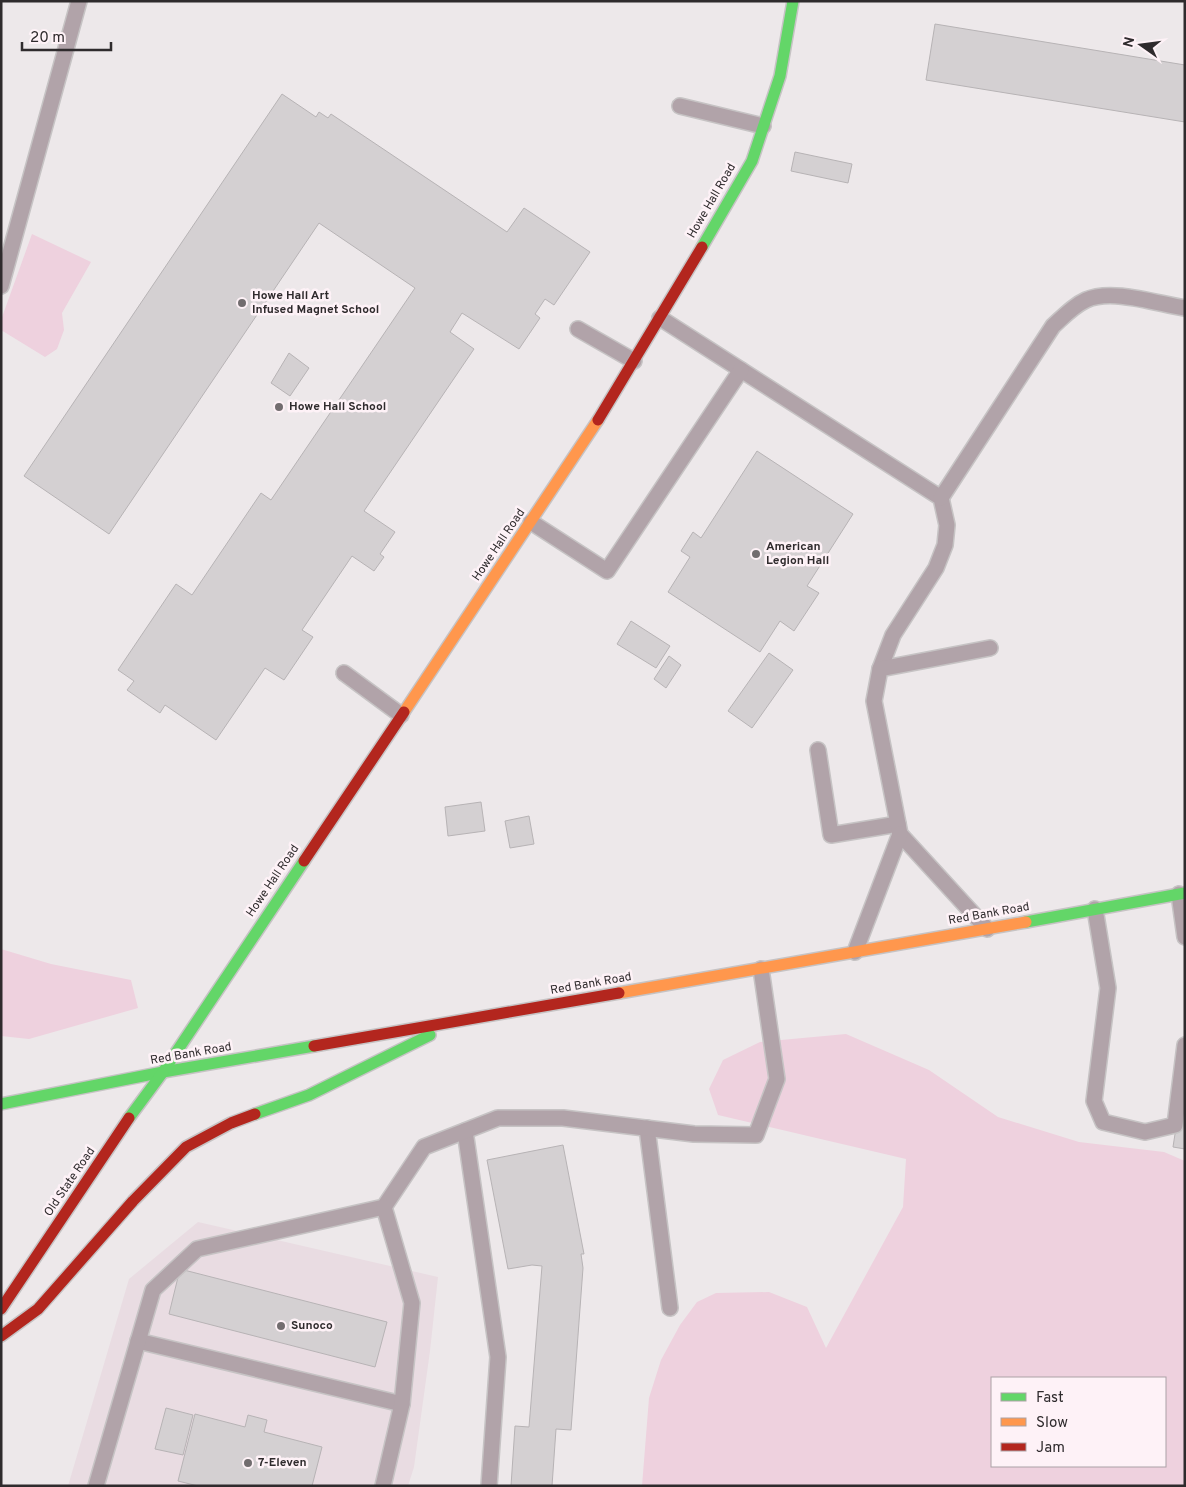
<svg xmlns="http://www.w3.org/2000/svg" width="1186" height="1487" font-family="Overpass,sans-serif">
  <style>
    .built { fill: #e9dce2 }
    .green { fill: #eed1de; fill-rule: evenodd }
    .building { fill: #d4d0d2; stroke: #b7b3b5 }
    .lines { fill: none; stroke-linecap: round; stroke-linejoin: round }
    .lane-casing { stroke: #c6c3c4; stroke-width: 18 }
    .fast-casing { stroke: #c6c3c4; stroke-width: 14 }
    .slow-casing { stroke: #c6c3c4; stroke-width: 14 }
    .jam-casing { stroke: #c6c3c4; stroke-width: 14 }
    .lane { stroke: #b1a3a9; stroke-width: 15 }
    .fast { stroke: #63d668; stroke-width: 11 }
    .slow { stroke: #ff974d; stroke-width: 11 }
    .jam { stroke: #b3261e; stroke-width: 11 }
    .poi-dot { fill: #726d6f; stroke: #fef2f7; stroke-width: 2 }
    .labels { text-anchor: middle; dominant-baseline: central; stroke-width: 5; stroke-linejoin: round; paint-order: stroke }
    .street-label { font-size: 12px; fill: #2f2b2d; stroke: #fef2f7 }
    .poi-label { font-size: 12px; font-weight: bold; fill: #2f2b2d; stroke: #fef2f7; text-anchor: start }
  </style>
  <rect width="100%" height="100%" fill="#ede8ea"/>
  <!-- built -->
  <polygon class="built" points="198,1222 438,1277 430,1351 414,1467 408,1486 68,1486 129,1279"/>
  <!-- green -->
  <g class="green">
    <polygon points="32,234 91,262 62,313 64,330 57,349 45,357 1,330 1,320"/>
    <polygon points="1,949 51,964 131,980 138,1008 29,1039 1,1036"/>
    <path d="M 846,1034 L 929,1070 L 998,1117 L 1079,1142 L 1164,1152 L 1185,1161 L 1185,1486 L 642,1486 L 649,1398 L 661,1360 L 680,1325 L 697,1302 L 716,1293 L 769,1292 L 807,1307 L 826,1348 L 903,1207 L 906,1159 L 718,1115 L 709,1089 L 723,1060 L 760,1042 ZM 992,1378 L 1165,1378 L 1165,1466 L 992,1466 Z"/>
  </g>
  <!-- building -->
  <g class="building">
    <polygon points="935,24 1185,65 1185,122 926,80"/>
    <polygon points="282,94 316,117 319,112 328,118 331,114 507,232 524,208 590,252 554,305 545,299 535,314 540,318 519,349 462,313 450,332 474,349 364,511 395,532 380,554 384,557 374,571 352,556 302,630 313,637 284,680 265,668 216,740 165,705 160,713 127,690 134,681 118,670 176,584 192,595 261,493 271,500 415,288 319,223 109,534 24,476"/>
    <polygon points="795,152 852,164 848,183 791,171"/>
    <polygon points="289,353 309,368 290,396 271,383"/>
    <polygon points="757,451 853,514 807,586 819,593 794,631 780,621 760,652 668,592 690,557 681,551 693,532 701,538"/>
    <polygon points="631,621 670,646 656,668 617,644"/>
    <polygon points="769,653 793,670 752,728 728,711"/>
    <polygon points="669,656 681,665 666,688 654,679"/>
    <polygon points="481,802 485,831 448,836 445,807"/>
    <polygon points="529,816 534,844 510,848 505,821"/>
    <polygon points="1183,1082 1185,1083 1185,1149 1173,1147"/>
    <polygon points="563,1145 584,1254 581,1254 583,1268 571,1430 556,1429 552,1486 511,1486 515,1426 529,1427 542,1266 532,1265 508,1269 487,1160"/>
    <polygon points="180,1269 387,1322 375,1367 169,1314"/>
    <polygon points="166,1408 193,1415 183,1455 155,1449"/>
    <polygon points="195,1414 245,1427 248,1415 267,1420 264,1432 322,1447 312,1486 198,1486 178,1481"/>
  </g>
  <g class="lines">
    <!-- lane casing -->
    <g class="lane-casing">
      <g id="lane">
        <polyline points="680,106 763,126"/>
        <polyline points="1,286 79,1"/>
        <polyline points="660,318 941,498 947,525 945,545 936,568 893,635 880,669"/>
        <polyline points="578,329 634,361"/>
        <path d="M 941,498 L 1053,326 C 1064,316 1073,306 1086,300 C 1112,288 1158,304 1185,308"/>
        <polyline points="531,522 607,571 741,370"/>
        <polyline points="344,673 401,715"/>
        <polyline points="818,750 831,835 898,824"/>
        <polyline points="1179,894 1185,937"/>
        <polyline points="1095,909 1108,988 1094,1101 1103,1122 1145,1132 1175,1125 1185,1045"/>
        <polyline points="987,929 900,834 874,701 880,669 990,648"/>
        <polyline points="855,952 900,834"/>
        <polyline points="647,1128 670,1308"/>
        <polyline points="465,1131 498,1357 489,1486"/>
        <polyline points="138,1341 402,1404"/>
        <polyline points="96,1486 153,1290 197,1249 384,1207 424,1147 498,1118 563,1118 694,1134 756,1135 777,1079 761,969"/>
        <polyline points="383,1486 402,1404 412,1303 384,1207"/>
      </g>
    </g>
    <!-- fast casing -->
    <g class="fast-casing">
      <g id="fast">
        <polyline points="702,247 752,161 780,76 793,1"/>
        <polyline points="1026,922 1185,893"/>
        <polyline points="1,1104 163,1072 314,1046"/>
        <polyline points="255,1114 309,1095 430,1035"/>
        <polyline points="129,1118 163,1072 304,861"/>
      </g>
    </g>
    <!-- slow casing -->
    <g class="slow-casing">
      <g id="slow">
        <polyline points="404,712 598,420"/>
        <polyline points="619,993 1026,922"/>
      </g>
    </g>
    <!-- jam casing -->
    <g class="jam-casing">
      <g id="jam">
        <polyline points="598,420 702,247"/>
        <polyline points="304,861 404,712"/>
        <polyline points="314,1046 619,993"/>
        <polyline points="1,1309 129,1118"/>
        <polyline points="1,1336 38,1309 133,1201 186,1147 231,1123 255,1114"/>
      </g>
    </g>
    <!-- lane -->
    <use href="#lane" class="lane"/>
    <!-- fast -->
    <use href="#fast" class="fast"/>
    <!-- slow -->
    <use href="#slow" class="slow"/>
    <!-- jam -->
    <use href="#jam" class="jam"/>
  </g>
  <!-- markers -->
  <g class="poi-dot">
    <circle cx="242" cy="303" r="5"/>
    <circle cx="279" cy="407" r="5"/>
    <circle cx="756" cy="554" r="5"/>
    <circle cx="281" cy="1326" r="5"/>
    <circle cx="248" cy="1463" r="5"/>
  </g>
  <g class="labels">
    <!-- street labels -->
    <g class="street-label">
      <text transform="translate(712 201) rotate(-60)">Howe Hall Road</text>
      <text transform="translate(499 545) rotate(-56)">Howe Hall Road</text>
      <text transform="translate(273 881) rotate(-56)">Howe Hall Road</text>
      <text transform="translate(989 914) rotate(-10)">Red Bank Road</text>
      <text transform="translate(591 984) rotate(-10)">Red Bank Road</text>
      <text transform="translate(191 1054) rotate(-10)">Red Bank Road</text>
      <text transform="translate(70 1182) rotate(-56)">Old State Road</text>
    </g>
    <!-- poi labels -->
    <g class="poi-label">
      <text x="252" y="296">Howe Hall Art<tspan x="252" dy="14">Infused Magnet School</tspan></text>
      <text x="289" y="407">Howe Hall School</text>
      <text x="766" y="547">American<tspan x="766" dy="14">Legion Hall</tspan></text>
      <text x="291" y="1326">Sunoco</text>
      <text x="258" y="1463">7-Eleven</text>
    </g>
  </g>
  <!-- border -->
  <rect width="1186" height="1487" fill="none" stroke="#2f2b2d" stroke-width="5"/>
  <!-- legend -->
  <rect x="991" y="1377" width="175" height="90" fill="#fef2f7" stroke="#aba2a6"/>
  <rect x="1001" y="1393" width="25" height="8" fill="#63d668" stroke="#aba2a6"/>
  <text x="1036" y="1402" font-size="15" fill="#2f2b2d">Fast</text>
  <rect x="1001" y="1418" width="25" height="8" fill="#ff974d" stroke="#aba2a6"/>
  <text x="1036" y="1427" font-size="15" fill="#2f2b2d">Slow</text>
  <rect x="1001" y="1443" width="25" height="8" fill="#b3261e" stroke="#aba2a6"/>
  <text x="1036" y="1452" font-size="15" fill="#2f2b2d">Jam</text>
  <!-- north arrow -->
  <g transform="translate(1141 45) rotate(284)" stroke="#fef2f7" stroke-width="4" paint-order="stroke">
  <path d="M0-4L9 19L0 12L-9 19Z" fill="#2f2b2d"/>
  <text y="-8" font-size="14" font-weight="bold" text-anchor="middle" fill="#2f2b2d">N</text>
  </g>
  <!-- scale -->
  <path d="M22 42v8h89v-8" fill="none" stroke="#2f2b2d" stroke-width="2.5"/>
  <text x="30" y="42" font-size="15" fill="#2f2b2d" stroke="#fef2f7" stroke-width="4" paint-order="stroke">20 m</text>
</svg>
